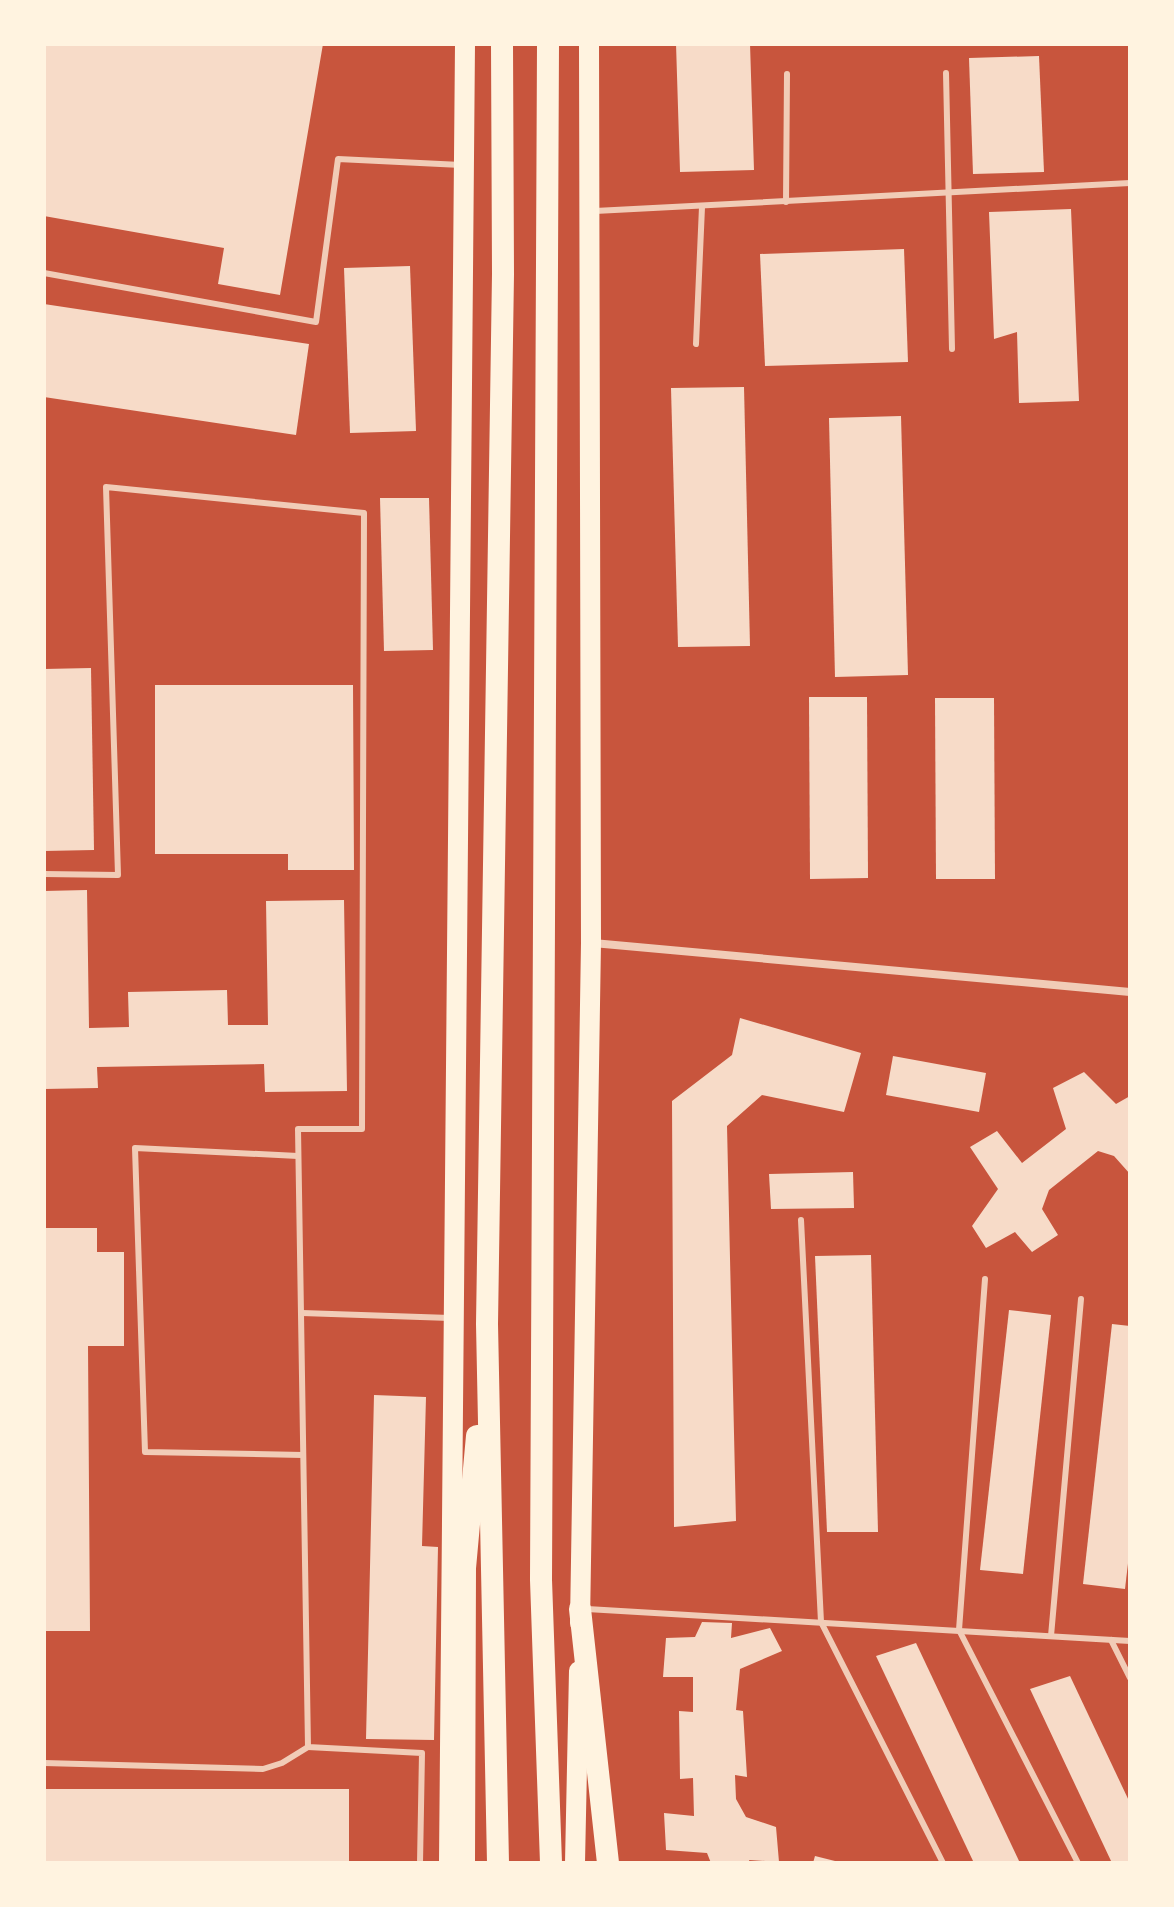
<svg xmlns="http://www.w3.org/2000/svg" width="1174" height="1907" font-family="'Fira Sans',sans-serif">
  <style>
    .building { fill: #f7dbc8 }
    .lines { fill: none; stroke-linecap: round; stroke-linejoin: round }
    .service { stroke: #f1ccb7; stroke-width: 6 }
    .minor { stroke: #f1ccb7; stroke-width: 8 }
    .primary { stroke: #fff3e0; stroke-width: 20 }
    .trunk { stroke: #fff3e0; stroke-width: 22 }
  </style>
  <rect width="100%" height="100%" fill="#c8553d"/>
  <!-- building -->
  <g class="building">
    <polygon points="44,44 323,44 280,295 218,284 224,248 44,216"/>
    <polygon points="676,44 750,44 754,170 680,172"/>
    <polygon points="1039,56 1044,172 973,174 969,58"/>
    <polygon points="1071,209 1079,401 1019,403 1017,332 994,339 989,212"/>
    <polygon points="904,249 908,362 765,366 760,254"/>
    <polygon points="410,266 416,431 350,433 344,268"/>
    <polygon points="44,304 309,344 296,435 44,397"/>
    <polygon points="744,387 750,646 678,647 671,388"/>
    <polygon points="901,416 908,675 835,677 829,418"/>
    <polygon points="380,498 429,498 433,650 384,651"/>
    <polygon points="91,668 94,850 44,851 44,669"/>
    <polygon points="155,685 353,685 354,870 288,870 288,854 155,854"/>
    <polygon points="809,697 867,697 868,878 810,879"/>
    <polygon points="935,698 994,698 995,879 936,879"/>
    <polygon points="87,890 89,1028 129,1027 128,992 227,990 228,1025 268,1025 266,901 344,900 347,1091 265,1092 264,1064 97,1067 98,1088 44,1089 44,891"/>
    <polygon points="740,1018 861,1053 844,1112 762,1095 727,1126 736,1521 674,1527 672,1101 732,1055"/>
    <polygon points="893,1056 986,1073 979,1112 886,1095"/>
    <polygon points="1084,1072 1116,1104 1130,1096 1130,1174 1114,1156 1098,1151 1049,1190 1042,1209 1058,1235 1032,1252 1015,1232 986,1248 972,1226 998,1189 970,1147 997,1131 1022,1163 1066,1129 1053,1088"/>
    <polygon points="853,1172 854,1208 771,1209 769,1174"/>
    <polygon points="44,1228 97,1228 97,1252 124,1252 124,1346 88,1346 90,1631 44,1631"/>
    <polygon points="871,1255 878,1532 827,1532 815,1256"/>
    <polygon points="1009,1310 1051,1315 1023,1574 980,1570"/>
    <polygon points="1112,1324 1130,1326 1130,1546 1125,1589 1083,1584"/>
    <polygon points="374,1395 426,1397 422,1546 438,1547 434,1740 366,1739"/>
    <polygon points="702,1622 732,1623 731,1638 770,1628 782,1651 740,1669 736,1710 743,1711 747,1777 735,1775 736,1799 746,1817 776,1827 779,1862 749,1860 750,1863 711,1863 707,1853 666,1850 664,1813 694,1816 693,1778 680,1779 679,1711 693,1712 693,1677 663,1677 666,1638 695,1637"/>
    <polygon points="916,1643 1020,1863 974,1863 876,1656"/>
    <polygon points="1070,1676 1130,1803 1130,1863 1112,1863 1030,1689"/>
    <rect x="44" y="1789" width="305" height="74"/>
    <polygon points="815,1856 839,1862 839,1863 813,1863"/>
  </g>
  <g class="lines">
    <!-- service -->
    <g class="service">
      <polyline points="946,73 952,349"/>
      <polyline points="786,202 787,74"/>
      <polyline points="595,211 1130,183"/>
      <polyline points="44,273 316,322 338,159 461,165"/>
      <polyline points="696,344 702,207"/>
      <polyline points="44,874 118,875 106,487 364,513 362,1129 298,1129 308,1747 422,1753 420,1863"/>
      <polyline points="298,1156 135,1148 145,1452 303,1455"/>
      <polyline points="801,1220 821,1622 943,1863"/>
      <polyline points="985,1279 959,1630 1078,1863"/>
      <polyline points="302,1313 450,1318"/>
      <polyline points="587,1609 1130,1641"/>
      <polyline points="1051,1636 1081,1299"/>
      <polyline points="1111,1640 1130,1678"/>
      <polyline points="44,1763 263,1769 282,1763 308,1747"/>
    </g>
    <!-- minor -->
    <polyline class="minor" points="593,943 1130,992"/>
    <!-- primary -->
    <g class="primary">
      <polyline points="580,1623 591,943 589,44"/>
      <polyline points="449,1863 465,44"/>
      <polyline points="575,1863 579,1671"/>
    </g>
    <!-- trunk -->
    <g class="trunk">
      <polyline points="548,44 541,1580 551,1863"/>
      <polyline points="580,1609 608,1863"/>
      <polyline points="464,1863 465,1568 477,1436"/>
      <polyline points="498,1863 487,1324 503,274 502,44"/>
    </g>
  </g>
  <!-- border -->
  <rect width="1174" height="1907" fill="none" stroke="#fff3e0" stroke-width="92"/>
</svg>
